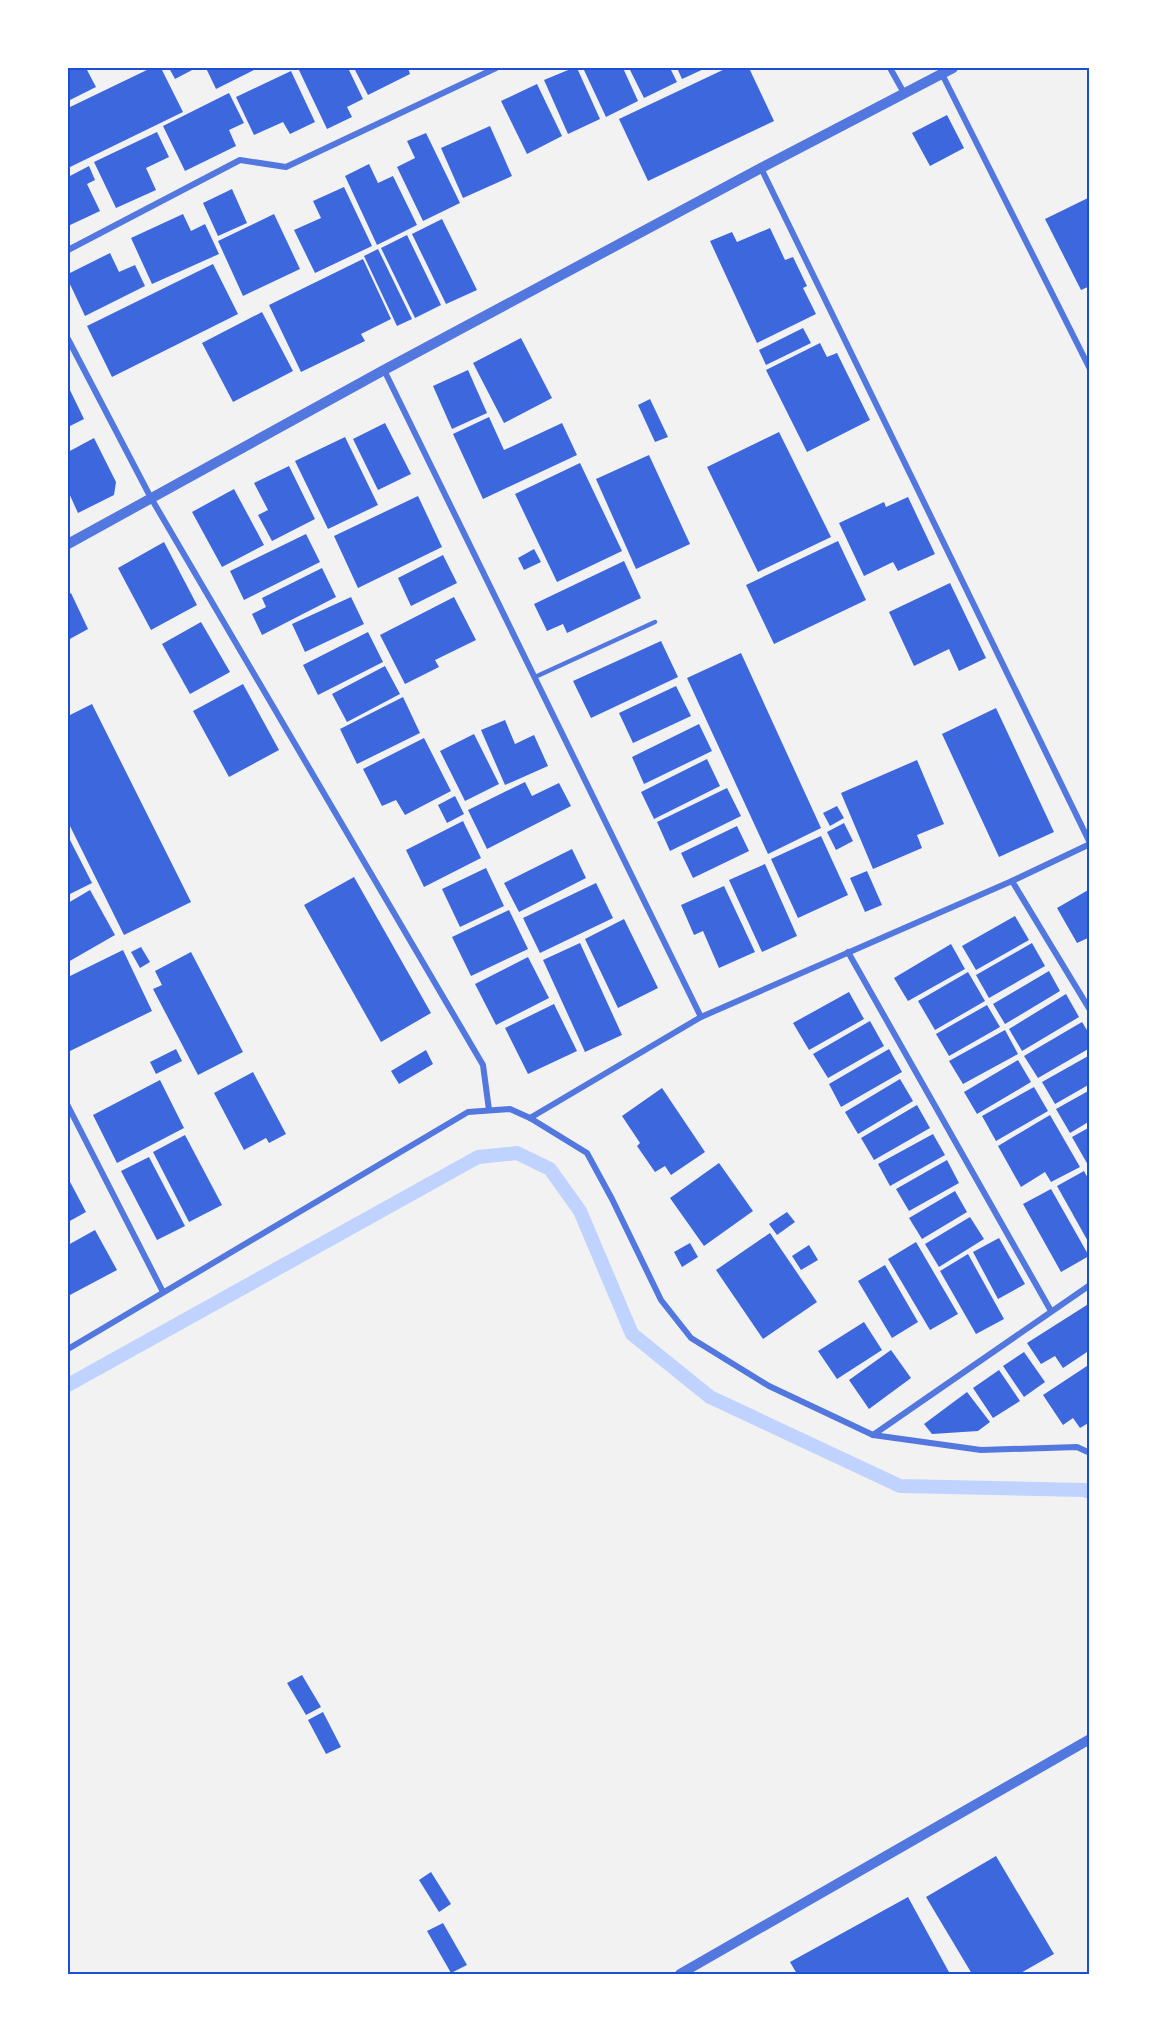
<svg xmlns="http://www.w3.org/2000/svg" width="1157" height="2042" font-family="Mulish,sans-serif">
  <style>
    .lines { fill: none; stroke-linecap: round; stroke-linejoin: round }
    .stream { stroke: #bfd3fe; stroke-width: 14 }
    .building { fill: #3d67dc }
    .service { stroke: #5277de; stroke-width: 4.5 }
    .minor { stroke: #5277de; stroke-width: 6 }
    .tertiary { stroke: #5277de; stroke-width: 10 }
    .neatline { fill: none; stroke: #1d4ed8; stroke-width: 2 }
  </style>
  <rect width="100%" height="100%" fill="#f2f2f2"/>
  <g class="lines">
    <!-- stream -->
    <polyline class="stream" points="68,1385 478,1157 517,1153 550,1169 580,1211 632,1334 710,1397 900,1486 1084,1490 1090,1492"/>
  </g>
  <!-- building -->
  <g class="building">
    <polygon points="68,68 86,68 96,87 68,101"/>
    <polygon points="151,68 161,68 183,112 68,168 68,108"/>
    <polygon points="169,68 196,68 175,79"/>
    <polygon points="206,68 258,68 216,89"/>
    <polygon points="298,68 348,68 363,99 347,107 352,117 327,129"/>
    <polygon points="354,68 408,68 410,74 368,95"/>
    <polygon points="573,68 577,68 600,119 568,134 544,80"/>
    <polygon points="583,68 623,68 638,101 606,117"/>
    <polygon points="629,68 670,68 677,82 644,98"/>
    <polygon points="677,68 706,68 682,79"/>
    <polygon points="727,68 749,68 774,121 648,181 619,119"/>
    <polygon points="291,71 315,122 290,134 283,122 254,135 236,97"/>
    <polygon points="537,84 562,136 527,154 501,101"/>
    <polygon points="229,93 244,123 229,130 236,146 185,171 163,126"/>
    <polygon points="947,115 964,148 930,166 912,133"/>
    <polygon points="490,126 512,176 463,198 441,148"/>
    <polygon points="157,132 169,157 146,168 156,190 116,208 94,162"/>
    <polygon points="426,133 460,203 423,221 397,167 415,158 407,141"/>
    <polygon points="369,164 378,183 393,176 417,225 377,245 345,176"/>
    <polygon points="89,166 95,180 87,184 100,211 68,226 68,177"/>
    <polygon points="344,187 372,246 315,273 294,230 321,218 313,201"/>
    <polygon points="232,189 247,223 218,236 203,203"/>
    <polygon points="1090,197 1090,286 1081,290 1045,219"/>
    <polygon points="183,214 191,231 205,224 219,254 152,284 131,238"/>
    <polygon points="274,214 300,269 243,296 218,241"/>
    <polygon points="442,219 477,290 446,304 412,234"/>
    <polygon points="770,228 785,260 793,257 807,286 803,288 816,314 757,343 710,241 732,232 737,242"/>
    <polygon points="407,235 441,305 415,318 381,248"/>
    <polygon points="378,249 412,319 397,326 364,256"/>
    <polygon points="110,253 119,272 135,265 145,286 85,316 68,280 68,274"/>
    <polygon points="363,259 391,319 361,334 365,341 301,372 269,305"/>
    <polygon points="213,264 238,314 112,377 87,326"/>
    <polygon points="262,312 293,371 233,402 202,343"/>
    <polygon points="803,328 811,343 766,365 759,350"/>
    <polygon points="521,338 552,398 504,423 473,363"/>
    <polygon points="820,343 827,357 837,353 870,420 807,452 766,370"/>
    <polygon points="468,370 487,413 452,429 433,386"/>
    <polygon points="68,386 84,419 68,427"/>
    <polygon points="650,399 668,437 655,442 638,405"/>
    <polygon points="489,417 504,450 562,423 577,455 483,499 453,434"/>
    <polygon points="385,423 411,474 378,490 353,439"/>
    <polygon points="779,432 831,537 758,572 707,467"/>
    <polygon points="345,437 378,505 328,529 295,461"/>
    <polygon points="94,438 116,482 114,495 78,513 68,491 68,452"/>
    <polygon points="649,455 690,544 636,569 596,479"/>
    <polygon points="580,463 622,551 557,582 515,494"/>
    <polygon points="289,466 315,519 272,541 258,515 268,510 254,483"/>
    <polygon points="234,489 264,545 222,567 192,512"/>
    <polygon points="418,496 442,547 358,588 334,536"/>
    <polygon points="908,497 935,554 898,571 893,562 864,576 839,523 884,502 886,507"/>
    <polygon points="306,534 320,562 244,600 230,571"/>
    <polygon points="838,541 866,600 774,644 746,585"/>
    <polygon points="164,542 197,605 151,630 118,568"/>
    <polygon points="534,549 541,562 524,570 518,558"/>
    <polygon points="443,555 457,583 411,606 398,578"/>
    <polygon points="624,561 641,598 567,633 563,624 547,631 534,604"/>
    <polygon points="322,568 336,597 262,635 252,614 266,607 262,598"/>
    <polygon points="950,583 986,658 959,671 949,649 914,666 889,612"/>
    <polygon points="71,593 88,629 68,640 68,595"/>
    <polygon points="351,597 364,624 305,652 292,624"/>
    <polygon points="454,597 476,640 435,660 439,667 405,684 380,635"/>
    <polygon points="201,622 230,672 190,694 162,644"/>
    <polygon points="368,632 383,662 318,695 303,665"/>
    <polygon points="661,641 678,677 591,718 573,681"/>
    <polygon points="741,653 821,828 768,854 687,678"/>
    <polygon points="385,666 400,694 347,722 332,694"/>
    <polygon points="243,684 279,750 229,777 193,711"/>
    <polygon points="676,686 691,716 633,743 619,713"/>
    <polygon points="403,697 420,733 357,764 340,729"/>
    <polygon points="92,704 191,902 124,935 68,822 68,716"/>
    <polygon points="996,708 1054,832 999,857 942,734"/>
    <polygon points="505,720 515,744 534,735 548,766 505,785 481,730"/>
    <polygon points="699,724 712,751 644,784 632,757"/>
    <polygon points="474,734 499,784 465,801 440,751"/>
    <polygon points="424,738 451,791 405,815 396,800 382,806 363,769"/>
    <polygon points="707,759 720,786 654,819 641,792"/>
    <polygon points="917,760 944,824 917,835 922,848 873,869 841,793"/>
    <polygon points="525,782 532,796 559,783 571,806 487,849 468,810"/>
    <polygon points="727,788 741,816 670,851 657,822"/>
    <polygon points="455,796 464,814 447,823 438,805"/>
    <polygon points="837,806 844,818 830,826 823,813"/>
    <polygon points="463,821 481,858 424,887 406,850"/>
    <polygon points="844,823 853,841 836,850 827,832"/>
    <polygon points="737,826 749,851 693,878 681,853"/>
    <polygon points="821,836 848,895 798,918 771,859"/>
    <polygon points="70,840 92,883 68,895 68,841"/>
    <polygon points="572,849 586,878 519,912 504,883"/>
    <polygon points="765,864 797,936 762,952 729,880"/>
    <polygon points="486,868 504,906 460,927 442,889"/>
    <polygon points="867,871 882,905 865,912 850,878"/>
    <polygon points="354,877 431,1013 381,1042 304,905"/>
    <polygon points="596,883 613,918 540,953 523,918"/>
    <polygon points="724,886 755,952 719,968 703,931 694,935 681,905"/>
    <polygon points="1090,889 1090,937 1077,943 1057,908"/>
    <polygon points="90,890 115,935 68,962 68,903"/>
    <polygon points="509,910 528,949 471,976 452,937"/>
    <polygon points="1015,916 1029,940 976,970 962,946"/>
    <polygon points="624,919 658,988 618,1008 585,939"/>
    <polygon points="580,943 622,1035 585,1052 543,960"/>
    <polygon points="1032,943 1045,966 989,998 976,975"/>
    <polygon points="951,944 965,969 908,1001 894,978"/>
    <polygon points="141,947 150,962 140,968 131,952"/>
    <polygon points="123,950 152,1011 68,1052 68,977"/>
    <polygon points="191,952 243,1052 198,1075 153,989 162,985 155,971"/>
    <polygon points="528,957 549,998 496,1025 475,984"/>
    <polygon points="1049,971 1060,991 1005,1024 993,1004"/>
    <polygon points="968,972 985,1001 935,1030 918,1001"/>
    <polygon points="849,992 864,1019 809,1050 793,1023"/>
    <polygon points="1066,994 1079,1017 1022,1051 1009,1029"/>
    <polygon points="554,1004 577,1051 528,1074 505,1028"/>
    <polygon points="987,1005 1000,1027 949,1056 936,1034"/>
    <polygon points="870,1021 884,1046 828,1078 813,1054"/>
    <polygon points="1082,1022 1090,1035 1090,1048 1038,1078 1024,1056"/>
    <polygon points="1005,1030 1018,1054 963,1084 949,1061"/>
    <polygon points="176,1049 182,1061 156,1074 150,1062"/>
    <polygon points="889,1049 902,1072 841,1107 829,1084"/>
    <polygon points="426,1050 433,1064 399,1084 391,1071"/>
    <polygon points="1090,1055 1090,1084 1055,1104 1042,1082"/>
    <polygon points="1018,1060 1031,1082 977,1114 964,1092"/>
    <polygon points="253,1072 286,1134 269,1143 266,1138 244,1150 214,1093"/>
    <polygon points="900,1079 913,1101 858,1134 845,1112"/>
    <polygon points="160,1080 184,1128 117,1163 93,1115"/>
    <polygon points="1034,1087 1048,1111 996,1141 982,1116"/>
    <polygon points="662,1088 705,1152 671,1175 665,1166 655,1172 637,1146 640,1143 622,1116"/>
    <polygon points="1090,1090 1090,1121 1070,1133 1056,1109"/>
    <polygon points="917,1105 930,1128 874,1160 861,1138"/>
    <polygon points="1050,1115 1080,1167 1051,1182 1045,1172 1021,1187 998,1146"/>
    <polygon points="1090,1127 1090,1165 1088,1165 1072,1137"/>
    <polygon points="933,1134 945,1155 890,1186 878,1164"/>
    <polygon points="185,1135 222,1205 189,1222 153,1152"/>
    <polygon points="149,1157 185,1226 157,1240 121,1171"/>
    <polygon points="947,1160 959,1183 909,1211 896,1189"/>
    <polygon points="719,1163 753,1211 704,1246 670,1198"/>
    <polygon points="1084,1171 1090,1182 1090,1245 1057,1186"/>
    <polygon points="68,1178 86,1212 68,1222"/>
    <polygon points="1051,1189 1089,1256 1061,1272 1023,1204"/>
    <polygon points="955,1191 967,1212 922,1239 909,1218"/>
    <polygon points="787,1212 795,1222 777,1235 769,1224"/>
    <polygon points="970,1217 984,1239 939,1267 925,1244"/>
    <polygon points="95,1230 117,1270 68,1296 68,1245"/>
    <polygon points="770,1233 817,1302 763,1339 716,1270"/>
    <polygon points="999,1238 1025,1284 998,1299 973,1252"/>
    <polygon points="916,1242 958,1314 930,1330 888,1259"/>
    <polygon points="690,1243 698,1257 682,1267 674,1252"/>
    <polygon points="809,1245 818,1260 801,1270 792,1256"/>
    <polygon points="968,1254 1004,1319 976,1334 940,1271"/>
    <polygon points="885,1265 918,1322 892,1338 858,1281"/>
    <polygon points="1090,1303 1090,1350 1063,1368 1055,1356 1041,1364 1027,1343"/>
    <polygon points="864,1322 882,1350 837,1379 818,1351"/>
    <polygon points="891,1350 911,1378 869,1409 849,1380"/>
    <polygon points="1024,1352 1045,1382 1024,1397 1003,1366"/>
    <polygon points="1090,1364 1090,1422 1080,1428 1073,1418 1063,1425 1043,1395"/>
    <polygon points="999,1370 1020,1401 993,1418 973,1388"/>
    <polygon points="967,1392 990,1422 978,1431 932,1434 924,1424"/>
    <polygon points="302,1675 321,1707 306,1715 287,1683"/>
    <polygon points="323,1712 341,1747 326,1754 308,1720"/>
    <polygon points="996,1856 1054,1954 1019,1974 972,1974 926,1897"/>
    <polygon points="431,1872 451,1904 439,1912 419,1880"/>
    <polygon points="908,1897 950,1974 797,1974 790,1962"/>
    <polygon points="443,1923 467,1965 451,1973 427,1931"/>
  </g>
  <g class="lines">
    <!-- service -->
    <polyline class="service" points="535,677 655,622"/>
    <!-- minor -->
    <g class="minor">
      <polyline points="890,68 904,93"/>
      <polyline points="942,74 1090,369"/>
      <polyline points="761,168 1090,843"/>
      <polyline points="68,250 240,160 286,167 496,68"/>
      <polyline points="68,339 151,498 483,1065 489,1110"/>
      <polyline points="384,370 701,1017"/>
      <polyline points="1012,881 1090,1010"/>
      <polyline points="848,952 1051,1311"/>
      <polyline points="68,1106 163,1292"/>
      <polyline points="530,1118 701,1017 1012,881 1090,844"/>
      <polyline points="68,1349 468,1112 510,1109 530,1118 587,1153 612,1199 661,1300 691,1338 769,1386 873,1435 981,1450 1077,1447 1090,1453"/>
      <polyline points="873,1435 1090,1285"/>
    </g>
    <!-- tertiary -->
    <g class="tertiary">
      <polyline points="68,544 384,370 761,168 953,68"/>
      <polyline points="680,1974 1090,1739"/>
    </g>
  </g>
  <!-- border -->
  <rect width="1157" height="2042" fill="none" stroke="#ffffff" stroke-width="138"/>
  <rect x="69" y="69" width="1019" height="1904" class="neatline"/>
</svg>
